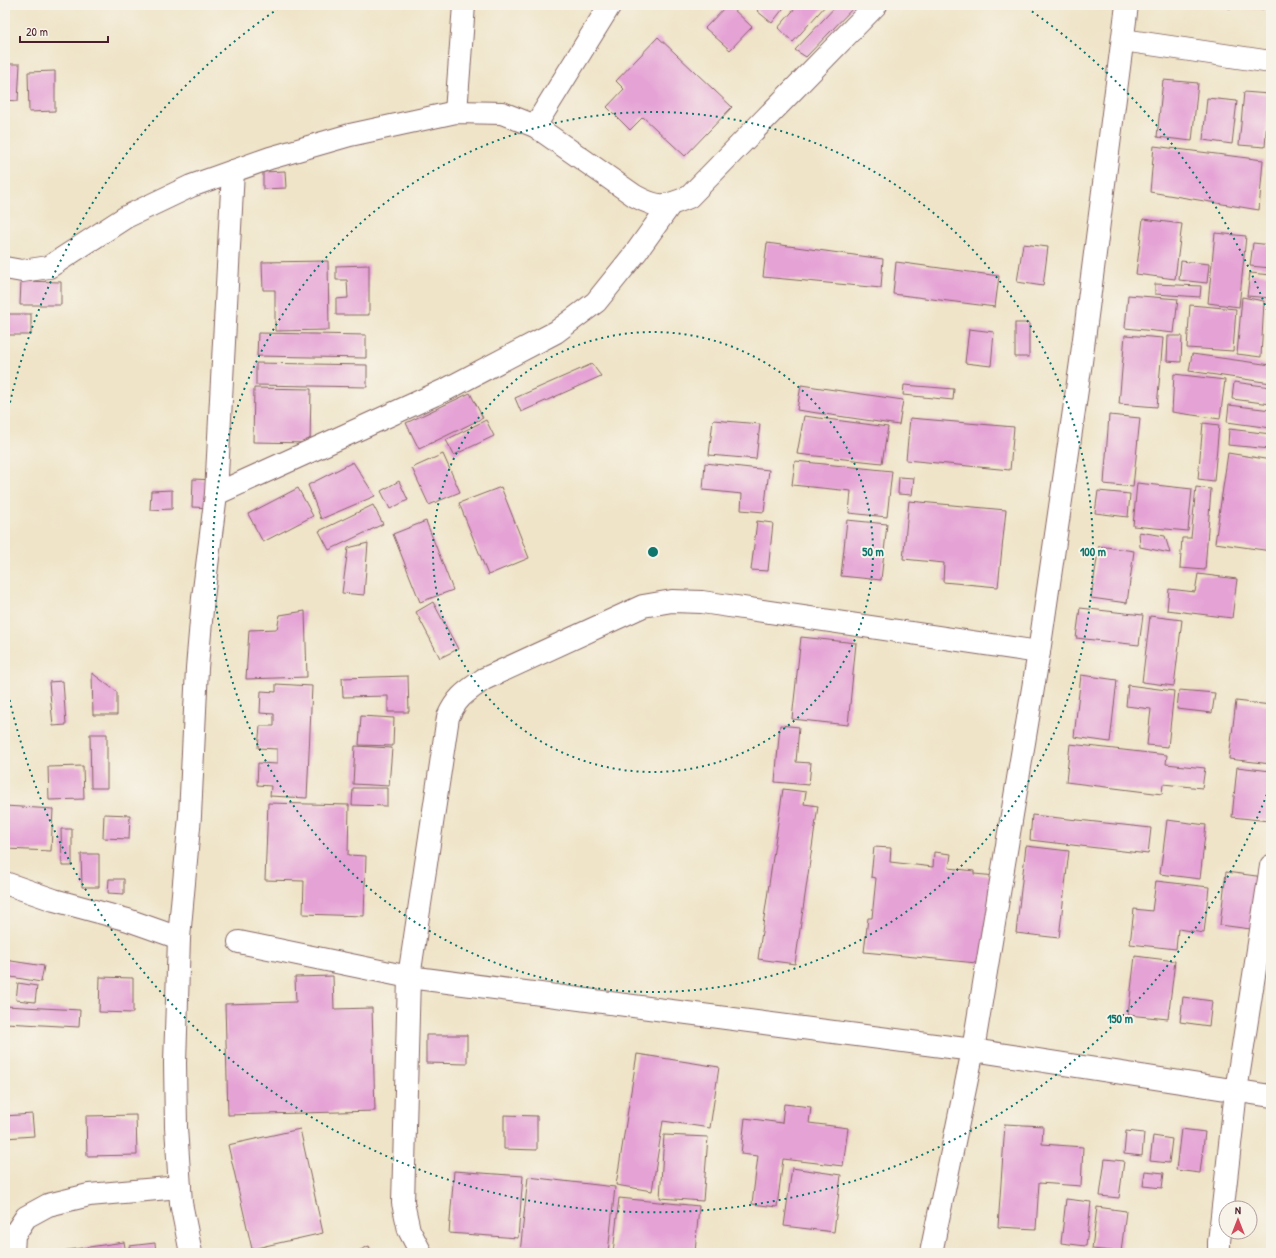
<svg xmlns="http://www.w3.org/2000/svg" width="1276" height="1258" font-family="'Patrick Hand',sans-serif">
  <style>
    .building { fill: #e5a2d5 }
    .lines { fill: none; stroke-linecap: round; stroke-linejoin: round }
    .minor-casing { stroke: #846462; stroke-width: 24 }
    .minor { stroke: #fff; stroke-width: 22 }
    .ring { fill: none; stroke: #0f766e; stroke-width: 2; stroke-dasharray: 2 4 }
    .centre { fill: #0f766e; stroke: #f7f3e8; stroke-width: 2 }
    .ring-label { font-size: 12px; text-anchor: middle; font-weight: bold; fill: #0f766e; stroke: #f7f3e8; stroke-width: 4; stroke-linejoin: round; paint-order: stroke }
  </style>
  <rect width="100%" height="100%" fill="#f7f3e8"/>
  <filter id="ink" filterUnits="userSpaceOnUse"><feTurbulence type="fractalNoise" baseFrequency=".025" numOctaves="2"/><feDisplacementMap in="SourceGraphic" scale="8" xChannelSelector="R" yChannelSelector="G"/><feConvolveMatrix kernelMatrix="1 2 1 2 8 2 1 2 1" color-interpolation-filters="sRGB"/></filter>
  <filter id="wash" filterUnits="userSpaceOnUse"><feTurbulence type="fractalNoise" baseFrequency=".012" numOctaves="4" result="noise"/><feDisplacementMap in="SourceGraphic" scale="16" xChannelSelector="R" yChannelSelector="G"/><feGaussianBlur stdDeviation="0.9" result="paint"/><feColorMatrix in="noise" values="0 0 0 0 0 0 0 0 0 0 0 0 0 0 0 0 0 1.4 0 .05"/><feComposite in="paint" operator="in"/></filter>
  <g filter="url(#wash)">
    <rect width="100%" height="100%" fill="#efe4c8"/>
    <g id="blocks">
      <!-- building -->
      <g class="building">
        <polygon points="727,5 729,5 752,27 730,50 705,28"/>
        <polygon points="761,5 786,5 772,23 757,11"/>
        <polygon points="798,5 826,5 793,42 778,28"/>
        <polygon points="837,5 856,5 806,57 795,50"/>
        <polygon points="1228,5 1263,5 1263,9 1228,8"/>
        <polygon points="658,37 732,107 685,156 643,117 630,130 607,107 624,89 616,81"/>
        <polygon points="5,64 20,64 18,101 5,100"/>
        <polygon points="55,71 55,111 29,112 28,72"/>
        <polygon points="1163,80 1198,83 1192,141 1157,137"/>
        <polygon points="1244,92 1269,94 1265,147 1239,145"/>
        <polygon points="1207,98 1237,101 1232,144 1203,140"/>
        <polygon points="1154,146 1263,160 1259,210 1150,192"/>
        <polygon points="285,171 286,188 263,189 263,172"/>
        <polygon points="1143,219 1182,224 1175,279 1136,274"/>
        <polygon points="1215,233 1246,236 1239,307 1208,303"/>
        <polygon points="767,243 883,259 881,288 763,277"/>
        <polygon points="1253,243 1271,245 1271,268 1250,266"/>
        <polygon points="1023,244 1048,247 1043,286 1017,282"/>
        <polygon points="328,261 329,330 275,331 275,290 263,290 262,262"/>
        <polygon points="1181,261 1209,264 1207,283 1179,280"/>
        <polygon points="896,262 999,276 995,307 893,294"/>
        <polygon points="369,265 369,315 336,315 336,299 348,298 347,280 336,280 336,266"/>
        <polygon points="1250,273 1271,275 1271,298 1247,296"/>
        <polygon points="21,281 61,282 61,305 20,305"/>
        <polygon points="1155,284 1201,286 1200,297 1155,294"/>
        <polygon points="1128,295 1178,299 1174,333 1125,328"/>
        <polygon points="1242,297 1264,301 1261,357 1237,354"/>
        <polygon points="1190,305 1236,309 1233,351 1187,348"/>
        <rect x="5" y="314" width="26" height="21"/>
        <polygon points="1270,322 1271,322 1271,356 1268,356"/>
        <rect x="1015" y="323" width="14" height="34"/>
        <polygon points="969,329 994,332 991,366 965,363"/>
        <polygon points="258,333 366,335 366,358 257,356"/>
        <polygon points="1125,335 1163,338 1157,407 1119,404"/>
        <polygon points="1168,336 1182,336 1181,362 1167,361"/>
        <polygon points="1192,354 1271,365 1271,383 1189,371"/>
        <polygon points="256,363 367,365 367,387 256,385"/>
        <polygon points="592,364 601,376 521,412 515,398"/>
        <polygon points="1174,374 1225,380 1220,419 1172,412"/>
        <polygon points="1234,382 1271,387 1271,404 1232,399"/>
        <polygon points="801,385 903,400 899,425 797,410"/>
        <polygon points="904,385 954,389 953,400 903,395"/>
        <polygon points="254,388 311,389 310,443 253,442"/>
        <polygon points="470,393 483,418 419,449 406,423"/>
        <polygon points="1229,405 1271,410 1271,428 1227,422"/>
        <polygon points="1109,415 1140,418 1133,487 1104,484"/>
        <polygon points="804,416 888,427 882,463 797,454"/>
        <polygon points="910,418 1014,427 1010,470 906,460"/>
        <polygon points="486,420 494,436 454,455 446,440"/>
        <polygon points="713,420 760,424 756,459 709,455"/>
        <polygon points="1203,423 1219,425 1214,481 1198,479"/>
        <polygon points="1229,429 1271,434 1271,449 1228,445"/>
        <polygon points="1228,453 1271,460 1271,551 1215,543"/>
        <polygon points="443,454 460,492 429,505 412,468"/>
        <polygon points="795,461 892,471 887,517 849,513 851,491 792,485"/>
        <polygon points="353,462 375,496 321,519 308,485"/>
        <polygon points="705,463 769,470 764,512 741,510 742,494 703,490"/>
        <polygon points="899,477 914,478 912,495 898,494"/>
        <polygon points="193,479 214,480 212,508 192,507"/>
        <polygon points="399,481 408,500 390,509 381,491"/>
        <polygon points="1137,483 1192,489 1188,531 1133,526"/>
        <polygon points="501,487 529,558 488,575 459,503"/>
        <polygon points="1196,487 1211,489 1205,570 1180,568 1182,538 1191,538"/>
        <polygon points="298,488 313,516 263,542 248,514"/>
        <polygon points="172,490 172,509 150,510 151,491"/>
        <polygon points="1098,491 1130,494 1128,517 1095,513"/>
        <polygon points="909,501 1006,510 998,587 943,582 944,563 903,559"/>
        <polygon points="373,505 383,524 329,550 319,531"/>
        <polygon points="847,520 887,524 881,580 841,576"/>
        <polygon points="426,521 453,590 420,602 393,534"/>
        <polygon points="757,521 773,523 768,571 751,570"/>
        <polygon points="1139,532 1165,536 1170,553 1140,547"/>
        <polygon points="368,543 364,595 342,593 348,548"/>
        <polygon points="1099,546 1134,551 1127,603 1091,598"/>
        <polygon points="1198,574 1237,579 1232,618 1167,610 1169,589 1195,592"/>
        <polygon points="433,602 458,649 440,658 416,612"/>
        <polygon points="1080,608 1143,615 1139,645 1076,638"/>
        <polygon points="305,611 307,677 246,679 249,630 277,629 280,615"/>
        <polygon points="1150,616 1182,620 1174,686 1142,682"/>
        <polygon points="801,637 856,643 848,725 792,719"/>
        <polygon points="92,673 117,692 117,715 93,715"/>
        <polygon points="1081,675 1117,680 1110,742 1074,737"/>
        <polygon points="408,676 409,712 388,712 388,696 343,697 342,678"/>
        <polygon points="63,681 66,725 53,726 49,682"/>
        <polygon points="276,684 312,686 307,798 270,796 271,786 257,785 258,763 277,764 277,749 258,748 260,726 274,726 274,714 260,713 261,691 276,692"/>
        <polygon points="1128,685 1174,691 1168,747 1147,745 1151,709 1126,706"/>
        <polygon points="1179,690 1215,693 1212,713 1177,709"/>
        <polygon points="1236,701 1271,705 1271,764 1229,759"/>
        <polygon points="361,716 394,718 393,746 359,745"/>
        <polygon points="780,725 799,727 796,762 811,763 809,785 775,782"/>
        <polygon points="90,734 107,734 107,788 91,788"/>
        <polygon points="1070,744 1167,755 1166,764 1205,768 1202,788 1163,784 1162,794 1066,782"/>
        <polygon points="355,746 392,748 389,786 353,784"/>
        <polygon points="83,766 84,799 49,800 48,767"/>
        <polygon points="1237,767 1271,771 1271,807 1269,821 1232,817"/>
        <polygon points="353,788 387,788 387,806 352,805"/>
        <polygon points="783,789 806,792 804,804 818,806 795,964 758,959"/>
        <polygon points="268,803 349,805 348,855 366,856 364,916 303,914 304,881 265,880"/>
        <polygon points="5,806 53,809 51,851 5,849"/>
        <polygon points="104,814 130,815 129,839 103,838"/>
        <polygon points="1032,815 1151,828 1148,854 1030,840"/>
        <polygon points="1167,820 1206,825 1200,879 1160,874"/>
        <polygon points="61,829 72,829 72,866 62,866"/>
        <polygon points="1026,846 1069,851 1059,938 1016,933"/>
        <polygon points="874,847 891,848 890,862 933,867 934,852 951,854 949,868 974,871 974,874 996,876 987,964 864,952 868,918 872,918 876,878 871,877"/>
        <polygon points="81,854 99,854 99,887 82,887"/>
        <polygon points="1226,872 1264,877 1258,930 1220,925"/>
        <polygon points="109,879 124,879 124,894 108,893"/>
        <polygon points="1156,881 1209,887 1204,933 1178,929 1176,949 1130,944 1134,909 1152,911"/>
        <polygon points="1135,956 1175,961 1168,1019 1128,1015"/>
        <polygon points="5,960 44,966 41,982 5,976"/>
        <polygon points="333,976 334,1009 372,1008 375,1111 228,1115 225,1004 296,1002 295,977"/>
        <polygon points="100,977 133,978 133,1013 99,1012"/>
        <polygon points="18,983 37,986 35,1002 16,1000"/>
        <polygon points="1183,997 1212,1001 1209,1026 1180,1022"/>
        <polygon points="5,1006 80,1010 79,1027 5,1023"/>
        <polygon points="426,1035 467,1035 467,1064 426,1063"/>
        <polygon points="637,1054 719,1067 710,1128 663,1121 652,1191 616,1185"/>
        <polygon points="784,1104 811,1107 809,1123 848,1128 843,1166 783,1159 777,1207 752,1204 758,1156 741,1154 745,1118 782,1123"/>
        <polygon points="32,1114 34,1136 5,1138 5,1116"/>
        <polygon points="136,1115 137,1155 87,1156 86,1116"/>
        <polygon points="504,1115 537,1116 537,1150 504,1149"/>
        <polygon points="1005,1124 1043,1126 1042,1144 1083,1147 1081,1186 1039,1183 1036,1229 998,1227"/>
        <polygon points="300,1129 323,1233 252,1249 228,1145"/>
        <polygon points="1181,1129 1205,1132 1200,1173 1176,1170"/>
        <polygon points="1126,1131 1144,1133 1142,1156 1124,1154"/>
        <polygon points="664,1135 708,1137 703,1201 660,1198"/>
        <polygon points="1153,1136 1172,1139 1169,1163 1150,1161"/>
        <polygon points="1105,1159 1124,1161 1119,1198 1100,1196"/>
        <polygon points="792,1168 841,1175 834,1232 784,1226"/>
        <polygon points="454,1171 523,1176 518,1238 449,1233"/>
        <polygon points="1145,1171 1164,1173 1162,1188 1143,1186"/>
        <polygon points="528,1177 615,1187 608,1253 520,1253"/>
        <polygon points="619,1198 699,1206 695,1253 613,1253"/>
        <polygon points="1066,1199 1091,1202 1086,1246 1061,1243"/>
        <polygon points="1097,1207 1126,1211 1121,1252 1092,1249"/>
        <polygon points="124,1242 126,1253 54,1253 54,1252"/>
        <polygon points="155,1243 156,1253 130,1253 129,1246"/>
        <polygon points="369,1246 372,1253 354,1253"/>
      </g>
    </g>
  </g>
  <g filter="url(#ink)">
    <use href="#blocks" fill-opacity="0" stroke="#846462" stroke-width="1"/>
    <g class="lines">
      <!-- minor casing -->
      <g class="minor-casing">
        <g id="minor">
          <polyline points="1123,40 1271,62"/>
          <polyline points="456,112 464,5"/>
          <polyline points="535,126 610,5"/>
          <path d="M 5,268 L 22,271 L 49,267 L 126,217 L 191,186 L 270,158 L 350,135 L 456,112 L 502,113 L 535,126 L 635,196 C 659,209 665,207 689,197 L 876,5"/>
          <polyline points="216,494 447,389 556,332 596,302 637,251 670,205"/>
          <polyline points="5,883 54,900 128,920 179,938"/>
          <polyline points="239,942 409,977 973,1050 1271,1096"/>
          <polyline points="13,1253 14,1235 26,1217 48,1205 89,1195 180,1187"/>
          <polyline points="191,1253 181,1203 176,1127 175,1063 179,938 190,816 197,668 203,598 216,494 233,171"/>
          <path d="M 421,1253 L 409,1230 L 403,1203 L 409,977 L 448,717 C 457,697 466,692 484,679 L 643,606 L 672,601 L 702,602 L 1039,652"/>
          <polyline points="931,1253 973,1050 1039,652 1081,362 1127,5"/>
          <polyline points="1219,1253 1219,1242 1236,1091 1271,866"/>
        </g>
      </g>
      <!-- minor -->
      <use href="#minor" class="minor"/>
    </g>
  </g>
  <!-- distance rings -->
  <g class="ring">
    <circle cx="653" cy="552" r="220"/>
    <circle cx="653" cy="552" r="440"/>
    <path d="M1269 789A660 660 0 0 1 5 678M5 426A660 660 0 0 1 279 8M1027 8A660 660 0 0 1 1269 315"/>
  </g>
  <circle cx="653" cy="552" r="6" class="centre"/>
  <g class="ring-label">
    <text x="873" y="556">50 m</text>
    <text x="1093" y="556">100 m</text>
    <text x="1120" y="1023">150 m</text>
  </g>
  <!-- margin -->
  <rect width="1276" height="1258" fill="none" stroke="#f7f3e8" stroke-width="20"/>
  <!-- north arrow -->
  <g transform="translate(1238 1220)"><circle r="19" fill="#f7f3e8" stroke="#b29e9c"/>
  <path d="M0-3L7 15L0 10L-7 15Z" fill="#d1495b"/>
  <text y="-6" font-size="11" font-weight="bold" text-anchor="middle" fill="#4a1f2b">N</text>
  </g>
  <!-- scale -->
  <path d="M20 36v6h88v-6" fill="none" stroke="#4a1f2b" stroke-width="2"/>
  <text x="26" y="36" font-size="12" fill="#4a1f2b" stroke="#f7f3e8" stroke-width="3" paint-order="stroke">20 m</text>
</svg>
